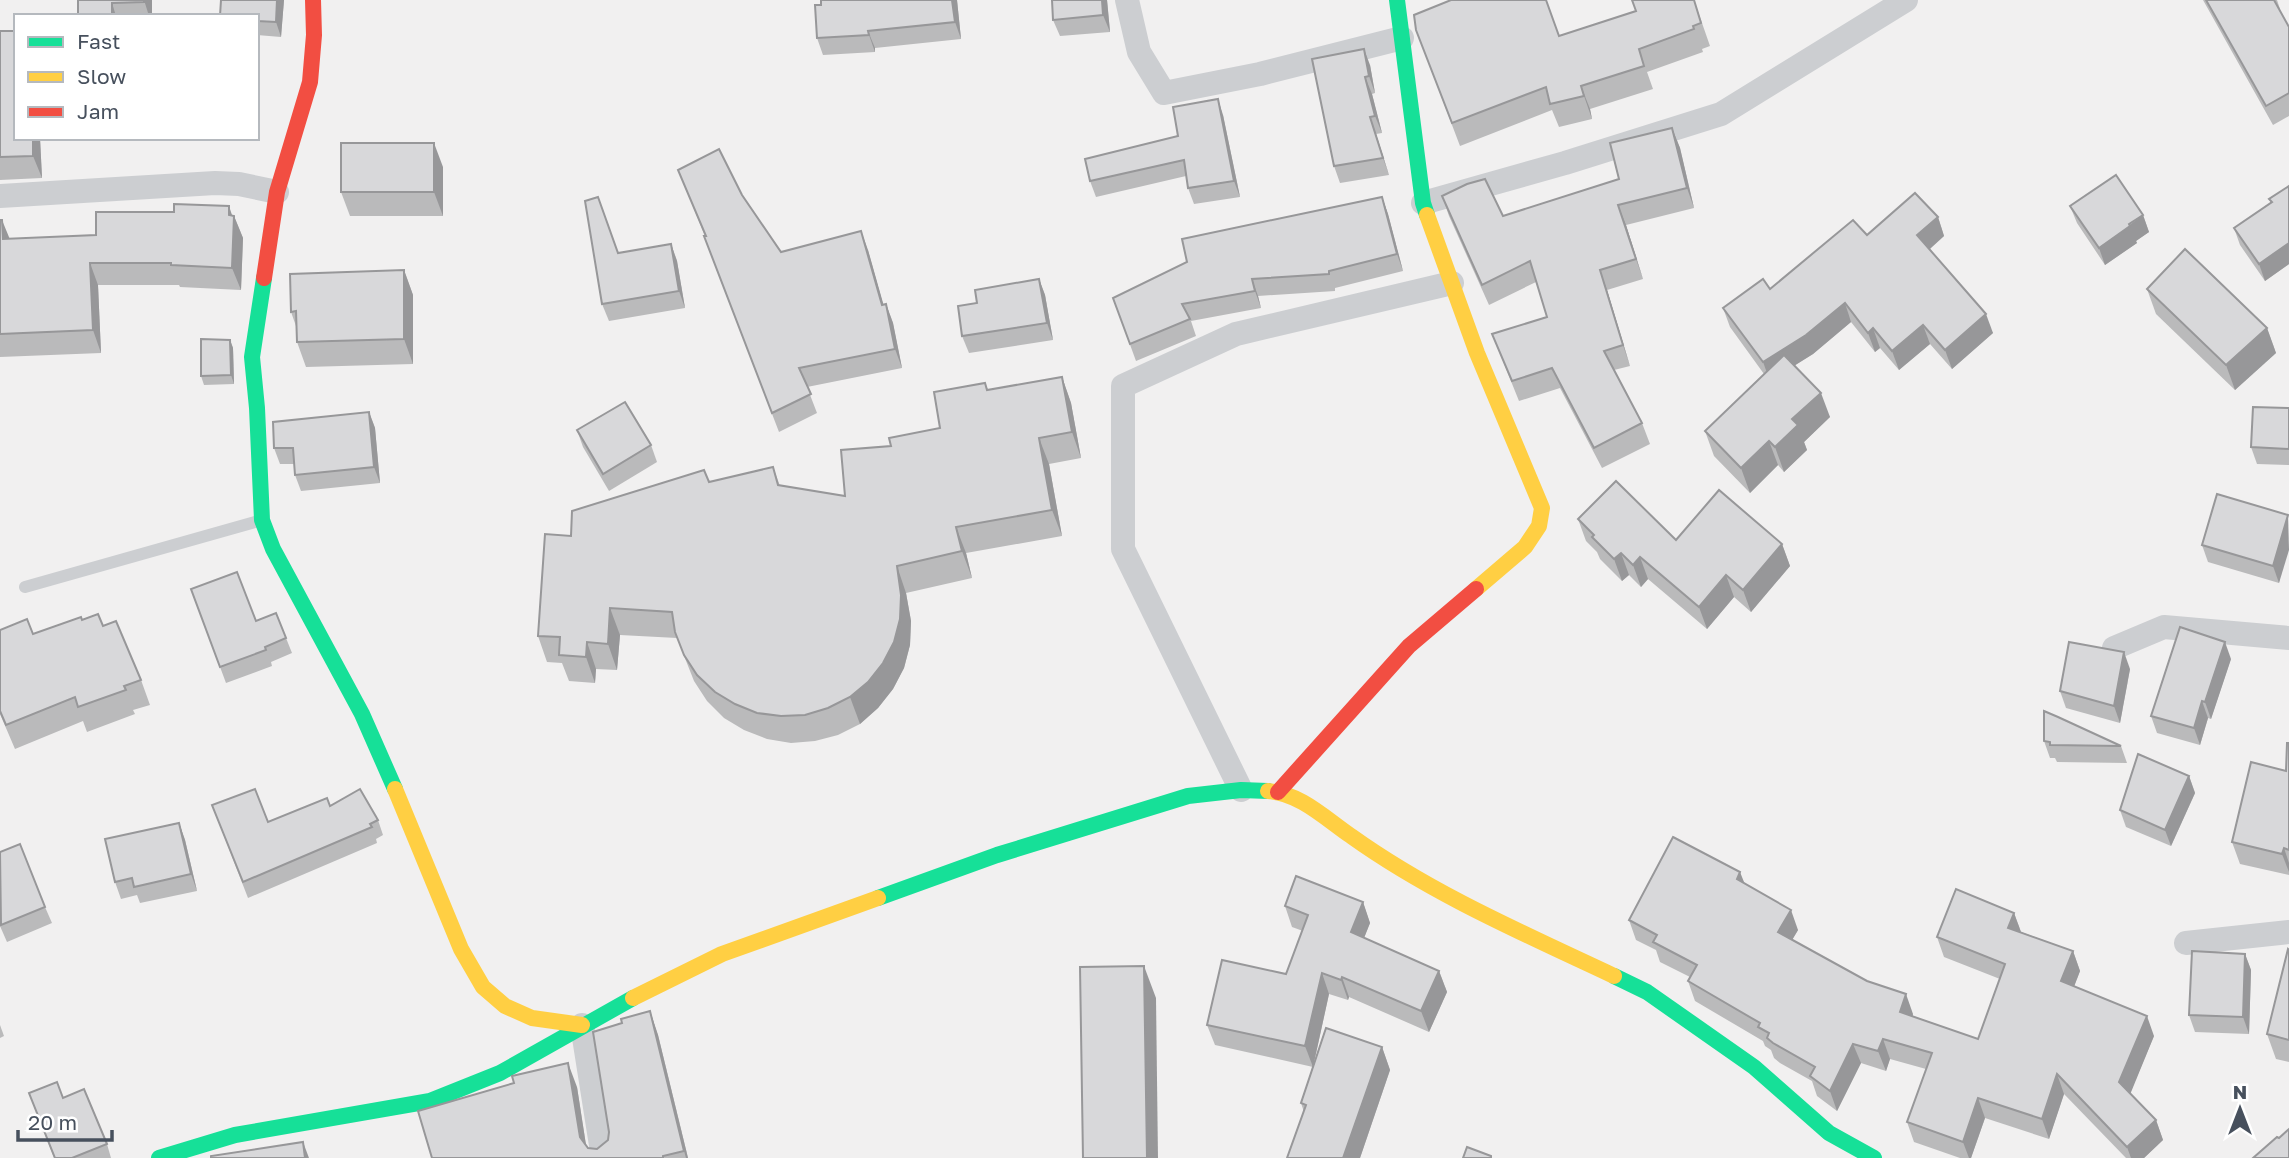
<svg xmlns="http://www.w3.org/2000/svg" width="2289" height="1158" font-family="'Golos Text',sans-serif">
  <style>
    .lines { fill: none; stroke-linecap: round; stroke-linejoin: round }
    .lane { stroke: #ccced1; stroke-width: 12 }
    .street { stroke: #ccced1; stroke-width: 24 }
    .fast { stroke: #16e098; stroke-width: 16 }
    .slow { stroke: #ffcf43; stroke-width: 16 }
    .jam { stroke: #f24e42; stroke-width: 16 }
    .wall { fill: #bababb }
    .shaded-wall { fill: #979799 }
    .building { fill: #d8d8da; stroke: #979799; stroke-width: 2 }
  </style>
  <rect width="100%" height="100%" fill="#f1f0f0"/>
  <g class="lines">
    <!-- lane -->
    <polyline class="lane" points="25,587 262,520"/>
    <!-- street -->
    <g class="street">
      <polyline points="1127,0 1139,52 1164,93 1260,74 1402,38"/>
      <polyline points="0,196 215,183 239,184 277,192"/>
      <polyline points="1423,203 1565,163 1721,114 1906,0"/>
      <polyline points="2114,648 2164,627 2289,638"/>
      <polyline points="1241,790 1123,549 1123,386 1236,334 1452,283"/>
      <polyline points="2186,943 2289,932"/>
      <polyline points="582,1025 603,1158"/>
    </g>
    <!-- fast -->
    <g class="fast">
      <polyline points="1397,0 1423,203 1427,215"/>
      <polyline points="264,278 252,357 257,408 262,520 273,549 362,714 395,789"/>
      <polyline points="878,898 997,855 1188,796 1241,790 1268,791"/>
      <polyline points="1614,976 1647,992 1754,1067 1829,1133 1874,1158"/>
      <polyline points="159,1158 235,1135 430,1101 500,1073 633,998"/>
    </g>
    <!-- slow -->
    <g class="slow">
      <polyline points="1427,215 1477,353 1542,508 1539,526 1525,547 1476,589"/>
      <polyline points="395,789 461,949 483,987 505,1006 532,1018 582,1025"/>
      <path d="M 1268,791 C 1300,793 1326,819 1351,836 C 1432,894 1525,934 1614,976"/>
      <polyline points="633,998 722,954 878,898"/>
    </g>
    <!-- jam -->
    <g class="jam">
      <polyline points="264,278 277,192 310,82 314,35 313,0"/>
      <polyline points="1278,792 1409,646 1476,589"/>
    </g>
  </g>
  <!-- wall -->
  <g class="wall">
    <rect x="78" y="0" width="74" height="16"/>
    <polygon points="221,0 284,0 281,37 257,35 257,16"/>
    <polygon points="957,0 961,39 875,48 875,52 823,55 817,38"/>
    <polygon points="1052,0 1107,0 1110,32 1060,36 1053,20"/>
    <polygon points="1694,0 1710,46 1702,49 1703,52 1647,72 1653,89 1590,109 1592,119 1559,127 1552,110 1460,146 1416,30 1559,36"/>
    <polygon points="2203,0 2277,0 2280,9 2279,10 2289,27 2289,116 2273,125"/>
    <polygon points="0,31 16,138 40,138 42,178 0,180"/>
    <polygon points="1370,65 1375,93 1372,94 1382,133 1376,134 1389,175 1340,183 1334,166"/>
    <polygon points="1223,115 1240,197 1194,204 1188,188 1186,176 1096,197 1090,181 1178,136"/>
    <polygon points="1672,128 1680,148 1694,208 1626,225 1643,279 1607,290 1630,366 1614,370 1642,423 1650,444 1602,468 1560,388 1519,401 1492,334 1547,317 1536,282 1489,305 1449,216 1442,196 1503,216 1619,179"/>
    <polygon points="443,167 443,216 350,216 341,192"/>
    <polygon points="678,170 742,195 781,252 868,250 883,304 886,304 893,323 902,368 807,387 817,413 779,432 711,255 705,236"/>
    <polygon points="2289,186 2289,264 2265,281 2240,245 2234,228 2271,203 2269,199"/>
    <polygon points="1382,197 1388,214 1403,271 1335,288 1335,291 1258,296 1261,308 1191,321 1196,336 1136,361 1113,298"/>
    <polygon points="2070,206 2143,215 2149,232 2136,241 2137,243 2105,265 2077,223"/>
    <polygon points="232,216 234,216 243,238 241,290 180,287 179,285 98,285 101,353 0,357 0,220 9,239 96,235"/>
    <polygon points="1938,217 1944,236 1930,249 1993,333 1952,369 1930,344 1899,370 1880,348 1875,352 1851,322 1813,354 1795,365 1830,417 1804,442 1807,450 1784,472 1778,465 1750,493 1714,456 1705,431 1764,374 1730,327 1723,308 1770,289 1867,235"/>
    <polygon points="671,244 677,261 685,308 609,321 602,304 618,253"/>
    <polygon points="404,270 413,295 413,364 306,367 297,342 296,326 291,312"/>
    <polygon points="1039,279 1045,295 1053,340 969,353 962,336 977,303"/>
    <polygon points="2147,289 2267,328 2276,353 2235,390 2156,314"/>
    <polygon points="230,340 233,348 234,384 204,385 201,376"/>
    <polygon points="1062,377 1071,403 1081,458 1049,464 1062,536 966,553 972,578 906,593 911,621 910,645 904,668 893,689 878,708 860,724 838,735 815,741 791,743 767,739 744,730 724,718 707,701 694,681 677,638 620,635 617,670 596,669 595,683 569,681 562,663 547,662 538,636 571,536 709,482 773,467 780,486 845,496 891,446 940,428 985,383 988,390"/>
    <polygon points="2289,408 2289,465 2257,464 2251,447"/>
    <polygon points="369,412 375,428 380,483 301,491 295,475 294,464 280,464 274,448"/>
    <polygon points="577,430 651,445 657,462 609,491 583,447"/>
    <polygon points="2288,515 2279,583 2208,562 2202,545"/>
    <polygon points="1578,519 1676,540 1782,544 1790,566 1751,612 1734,597 1707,629 1648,579 1641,587 1629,575 1622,581 1600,559 1597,552 1586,541"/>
    <polygon points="191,589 286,638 292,653 271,662 272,666 226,683"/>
    <polygon points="82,620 103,626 141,680 150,705 133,710 135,714 87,732 83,721 15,749 0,714 0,630 33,634"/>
    <polygon points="2231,659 2211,719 2208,718 2200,745 2157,733 2151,716"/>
    <polygon points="2130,669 2120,723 2066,708 2060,691"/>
    <polygon points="2044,741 2121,746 2127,763 2057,762 2055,758 2050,758"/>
    <polygon points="2289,743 2289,875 2240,864 2232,842 2286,771"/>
    <polygon points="2189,776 2195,793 2171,846 2126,827 2120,810"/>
    <polygon points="212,805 268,822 330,806 378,820 383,835 376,839 377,843 248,898"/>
    <polygon points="179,823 185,840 197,891 140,903 137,895 121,899 115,882"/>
    <polygon points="0,852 45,907 52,923 7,942 0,926"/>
    <polygon points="1744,883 1798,930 1792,940 1913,1014 1913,1016 1978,1039 2000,979 1944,957 1937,937 2014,913 2021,932 2073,951 2080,971 2074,986 2154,1036 2130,1093 2156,1120 2163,1140 2144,1158 2126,1158 2064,1094 2049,1139 1985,1118 1971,1158 1960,1158 1914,1142 1907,1122 1926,1069 1890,1059 1886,1071 1861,1063 1837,1111 1817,1096 1812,1081 1780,1063 1774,1058 1771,1050 1765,1046 1763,1041 1695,1001 1688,981 1690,977 1660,962 1656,950 1636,940 1629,920"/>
    <polygon points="1363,902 1370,923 1364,938 1439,971 1447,992 1429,1032 1349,997 1348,1000 1329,994 1313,1067 1215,1045 1207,1025 1286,974 1303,931 1292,927 1285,906"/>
    <polygon points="2289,950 2289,1062 2276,1059 2267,1034"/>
    <polygon points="2245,954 2251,970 2249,1034 2195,1032 2189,1015"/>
    <polygon points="650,1011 658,1035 688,1158 432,1158 577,1087 586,1145 588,1148 597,1149 608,1140 622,1023"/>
    <polygon points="0,1025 4,1036 0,1038"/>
    <polygon points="1382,1047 1390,1070 1360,1158 1287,1158 1304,1112 1301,1103"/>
    <polygon points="29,1093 63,1098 107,1144 111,1158 54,1158"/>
  </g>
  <!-- shaded-wall -->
  <g class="shaded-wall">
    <polygon points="144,0 152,0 152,16 149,16"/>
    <polygon points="277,0 284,0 281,37 276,22"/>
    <polygon points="952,0 957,0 961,39 955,22"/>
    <polygon points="1102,0 1107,0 1110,32 1103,15"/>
    <polygon points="112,3 116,16 112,16"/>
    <polygon points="868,31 875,48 875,52 869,35"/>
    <polygon points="1364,49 1370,65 1375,93 1369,76"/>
    <polygon points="1365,77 1372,94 1382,133 1375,116"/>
    <polygon points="1581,86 1590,109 1592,119 1584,96"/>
    <polygon points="1218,99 1223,115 1240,197 1234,181"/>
    <polygon points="1370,117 1376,134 1389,175 1383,158"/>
    <polygon points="1672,128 1680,148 1694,208 1687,188"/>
    <polygon points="33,138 40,138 42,178 33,156"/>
    <polygon points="434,143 443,167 443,216 434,192"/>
    <polygon points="1382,197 1388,214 1403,271 1397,254"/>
    <polygon points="1618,205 1626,225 1643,279 1636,259"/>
    <polygon points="229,206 234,221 234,216 243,238 241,290 232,268"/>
    <polygon points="2143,215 2149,232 2136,241 2137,243 2105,265 2099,248"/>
    <polygon points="1938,217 1944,236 1924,254 1917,235"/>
    <polygon points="2,220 11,242 3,239"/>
    <polygon points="861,231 868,250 889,324 882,305"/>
    <polygon points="2289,243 2289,264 2265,281 2259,264"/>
    <polygon points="671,244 677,261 685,308 679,291"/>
    <polygon points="90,263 98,285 101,353 93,330"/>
    <polygon points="404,270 413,295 413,364 404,339"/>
    <polygon points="1600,270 1607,290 1630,366 1623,345"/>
    <polygon points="1039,279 1045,295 1053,340 1047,323"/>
    <polygon points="1252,279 1258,296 1261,308 1255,291"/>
    <polygon points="1845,303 1851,322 1813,354 1770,381 1763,362"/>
    <polygon points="886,304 893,323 902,368 895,349"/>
    <polygon points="1986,314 1993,333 1952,369 1945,350"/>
    <polygon points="1923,325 1930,344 1899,370 1892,351"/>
    <polygon points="1873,328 1880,348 1875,352 1868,333"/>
    <polygon points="2267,328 2276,353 2235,390 2226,365"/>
    <polygon points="230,340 233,348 234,384 231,375"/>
    <polygon points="1062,377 1071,403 1081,458 1072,432"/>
    <polygon points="1821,393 1830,417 1804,442 1807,450 1784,472 1775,447 1792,419"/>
    <polygon points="369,412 375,428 380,483 374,467"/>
    <polygon points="1039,438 1049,464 1062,536 1052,510"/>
    <polygon points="1769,441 1778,465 1750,493 1741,468"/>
    <polygon points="2288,515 2289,550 2279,583 2273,566"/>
    <polygon points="956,527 966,553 972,578 962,551"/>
    <polygon points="1782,544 1790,566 1751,612 1743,590"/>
    <polygon points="1621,553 1629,575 1622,581 1614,559"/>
    <polygon points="1640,557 1648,579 1641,587 1633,565"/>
    <polygon points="897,566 906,593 911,621 910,645 904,668 893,689 878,708 860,724 850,697"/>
    <polygon points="1726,575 1734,597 1707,629 1699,607"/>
    <polygon points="610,608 620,635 617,670 608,644"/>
    <polygon points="587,642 596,669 595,683 586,657"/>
    <polygon points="2225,642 2231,659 2211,719 2205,702"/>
    <polygon points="2124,652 2130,669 2120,723 2114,706"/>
    <polygon points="2202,701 2208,718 2200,745 2194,728"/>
    <polygon points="2189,776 2195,793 2171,846 2165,830"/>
    <polygon points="179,823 185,840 197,891 191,874"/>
    <polygon points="2284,848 2289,863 2289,872 2282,854"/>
    <polygon points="1740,872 1748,892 1737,879"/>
    <polygon points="1363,902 1370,923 1358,953 1351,932"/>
    <polygon points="1791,910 1798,930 1785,952 1778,932"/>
    <polygon points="2014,913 2021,932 2008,928"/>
    <polygon points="2073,951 2080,971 2069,1000 2061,981"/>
    <polygon points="2245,954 2251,970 2249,1034 2243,1017"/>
    <polygon points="1144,966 1156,998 1158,1158 1147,1158"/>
    <polygon points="1439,971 1447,992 1429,1032 1421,1011"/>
    <polygon points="1322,973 1329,994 1313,1067 1305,1046"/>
    <polygon points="1342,977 1349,997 1348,1000 1341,980"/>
    <polygon points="1906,994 1913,1014 1907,1031 1900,1012"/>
    <polygon points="650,1011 658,1035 688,1158 686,1158 684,1151"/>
    <polygon points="2147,1016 2154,1036 2127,1102 2119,1082"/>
    <polygon points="1883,1039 1890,1059 1886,1071 1878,1051"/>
    <polygon points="1853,1044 1861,1063 1837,1111 1830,1091"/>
    <polygon points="1382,1047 1390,1070 1360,1158 1343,1158"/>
    <polygon points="568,1063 577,1087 588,1158 580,1137"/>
    <polygon points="2057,1074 2064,1094 2049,1139 2042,1119"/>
    <polygon points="1978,1098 1985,1118 1971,1158 1969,1158 1963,1142"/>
    <polygon points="2156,1120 2163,1140 2144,1158 2131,1158 2127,1147"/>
    <polygon points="303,1142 309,1158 305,1158"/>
  </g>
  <!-- building -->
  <g class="building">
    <polygon points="78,0 144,0 144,2 112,3 112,16 78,16"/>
    <polygon points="221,0 277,0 276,22 257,21 257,16 220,16"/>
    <polygon points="821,0 952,0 955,22 868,31 869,35 817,38 815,5 821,5"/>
    <polygon points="1052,0 1102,0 1103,15 1053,20"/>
    <polygon points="1451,0 1546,0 1559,36 1636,11 1632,0 1694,0 1701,23 1693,26 1694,29 1639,49 1644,66 1581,86 1584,96 1550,104 1546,87 1452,123 1416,30 1414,15"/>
    <polygon points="2206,0 2274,0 2289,27 2289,93 2266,106"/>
    <polygon points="0,31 16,31 16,138 33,138 33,156 0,157"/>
    <polygon points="1364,49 1369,76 1365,77 1375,116 1370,117 1383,158 1334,166 1312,59"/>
    <polygon points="1218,99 1234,181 1188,188 1184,160 1090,181 1085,159 1178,136 1173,107"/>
    <polygon points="1672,128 1687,188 1618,205 1636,259 1600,270 1623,345 1604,351 1642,423 1594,448 1552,368 1512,381 1492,334 1547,317 1530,261 1482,285 1442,196 1467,184 1485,179 1503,216 1619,179 1610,143"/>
    <rect x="341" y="143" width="93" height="49"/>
    <polygon points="719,149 742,195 781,252 861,231 882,305 886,304 895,349 799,368 811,394 772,413 704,236 706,236 678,170"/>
    <polygon points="2116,175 2143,215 2129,224 2130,226 2099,248 2070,206"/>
    <polygon points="2289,186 2289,243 2259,264 2234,228 2272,202 2269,199"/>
    <polygon points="1915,193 1938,217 1917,235 1986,314 1945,350 1923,325 1892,351 1873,328 1868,333 1845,303 1806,335 1763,362 1723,308 1763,279 1770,289 1853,220 1867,235"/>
    <polygon points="598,197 618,253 671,244 679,291 602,304 585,201"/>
    <polygon points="1382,197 1397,254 1329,271 1329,274 1252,279 1255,291 1182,304 1190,319 1130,344 1113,298 1187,262 1182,239"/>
    <polygon points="174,204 229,206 229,215 234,216 232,268 171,265 171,263 90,263 93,330 0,334 0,220 2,220 3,239 96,235 96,212 174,212"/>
    <polygon points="2185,249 2267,328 2226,365 2147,289"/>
    <polygon points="404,270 404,339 297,342 296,311 291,312 290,274"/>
    <polygon points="1039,279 1047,323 962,336 958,306 977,303 975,290"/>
    <polygon points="201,339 230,340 231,375 201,376"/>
    <polygon points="1784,355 1821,393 1792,419 1798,425 1775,447 1769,441 1741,468 1705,431"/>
    <polygon points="1062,377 1072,432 1039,438 1052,510 956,527 962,551 897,566 901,595 900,619 894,642 883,663 868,682 850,697 828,708 805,715 781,716 757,713 735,704 715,692 697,675 684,655 675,632 672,612 610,608 608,644 587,642 586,657 559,655 560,637 538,636 545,534 571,536 572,511 704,470 709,482 773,467 778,485 845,496 841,450 891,446 889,438 940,428 934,392 985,383 987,390"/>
    <polygon points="625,402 651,445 603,474 577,430"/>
    <polygon points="2253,407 2289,408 2289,449 2251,447"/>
    <polygon points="369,412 374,467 295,475 293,448 274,448 273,422"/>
    <polygon points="1616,481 1676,540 1719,490 1782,544 1743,590 1726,575 1699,607 1640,557 1633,565 1621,553 1614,559 1592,537 1594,535 1578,519"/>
    <polygon points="2217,494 2288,515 2273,566 2202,545"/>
    <polygon points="237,572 256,621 276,613 286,638 265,647 266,650 220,667 191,589"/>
    <polygon points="98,614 103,626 116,621 141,680 124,686 126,690 78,707 75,697 6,725 0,711 0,630 27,619 33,634 81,617 82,620"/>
    <polygon points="2180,627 2225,642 2205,702 2202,701 2194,728 2151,716"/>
    <polygon points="2069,642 2124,652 2114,706 2060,691"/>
    <polygon points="2044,711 2058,717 2121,746 2050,745 2050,742 2044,741"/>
    <polygon points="2287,743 2289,743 2289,850 2284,848 2282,854 2232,842 2251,762 2286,771"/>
    <polygon points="2138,754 2189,776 2165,830 2120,810"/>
    <polygon points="255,789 268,822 327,798 330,806 360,789 378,820 370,824 372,827 243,882 212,805"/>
    <polygon points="179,823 191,874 134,887 132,878 115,882 105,839"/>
    <polygon points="1673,837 1740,872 1737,879 1791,910 1778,932 1867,981 1906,994 1900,1012 1978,1039 2005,964 1937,937 1956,889 2014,913 2008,928 2073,951 2061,981 2147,1016 2119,1082 2156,1120 2127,1147 2057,1074 2042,1119 1978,1098 1963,1142 1907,1122 1932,1053 1883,1039 1878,1051 1853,1044 1830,1091 1810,1076 1815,1067 1773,1043 1767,1038 1769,1033 1758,1027 1760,1023 1688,981 1697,965 1653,942 1657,935 1629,920"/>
    <polygon points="20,844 45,907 1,925 0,852"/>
    <polygon points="1296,876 1363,902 1351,932 1439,971 1421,1011 1342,977 1341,980 1322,973 1305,1046 1207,1025 1222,960 1286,974 1308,915 1285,906"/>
    <polygon points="2288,949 2289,950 2289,1040 2267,1034"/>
    <polygon points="2192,951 2245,954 2243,1017 2189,1015"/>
    <polygon points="1144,966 1147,1158 1083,1158 1080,967"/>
    <polygon points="650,1011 684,1151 663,1156 663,1158 432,1158 418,1111 514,1083 512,1076 568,1063 580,1137 588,1148 597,1149 608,1140 609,1132 593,1032 622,1023 621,1019"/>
    <polygon points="1326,1028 1382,1047 1343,1158 1287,1158 1306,1105 1301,1103"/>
    <polygon points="57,1082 63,1098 84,1089 107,1144 72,1158 55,1158 29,1093"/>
    <polygon points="2289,1129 2289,1158 2253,1158 2277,1137 2279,1138"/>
    <polygon points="303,1142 305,1158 211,1158 211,1156"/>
    <polygon points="1467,1147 1491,1156 1491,1158 1463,1158"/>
  </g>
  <!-- legend -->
  <rect x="14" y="14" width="245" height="126" fill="#ffffff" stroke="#b5b9be" stroke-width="2"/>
  <rect x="28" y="37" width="35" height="10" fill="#16e098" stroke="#b5b9be" stroke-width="2"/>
  <text x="77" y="49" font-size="21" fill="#47505d">Fast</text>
  <rect x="28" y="72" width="35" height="10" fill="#ffcf43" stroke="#b5b9be" stroke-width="2"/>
  <text x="77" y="84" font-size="21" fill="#47505d">Slow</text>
  <rect x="28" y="107" width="35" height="10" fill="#f24e42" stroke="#b5b9be" stroke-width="2"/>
  <text x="77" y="119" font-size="21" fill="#47505d">Jam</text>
  <!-- north arrow -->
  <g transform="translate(2240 1109)" stroke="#ffffff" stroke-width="5" paint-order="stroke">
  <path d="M0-5L12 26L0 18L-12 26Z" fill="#47505d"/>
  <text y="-10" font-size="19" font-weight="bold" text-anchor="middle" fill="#47505d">N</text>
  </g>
  <!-- scale -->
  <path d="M18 1130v10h94v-10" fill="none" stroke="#47505d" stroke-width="3.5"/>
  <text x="28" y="1130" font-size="21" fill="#47505d" stroke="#ffffff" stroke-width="5" paint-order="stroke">20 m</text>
</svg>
